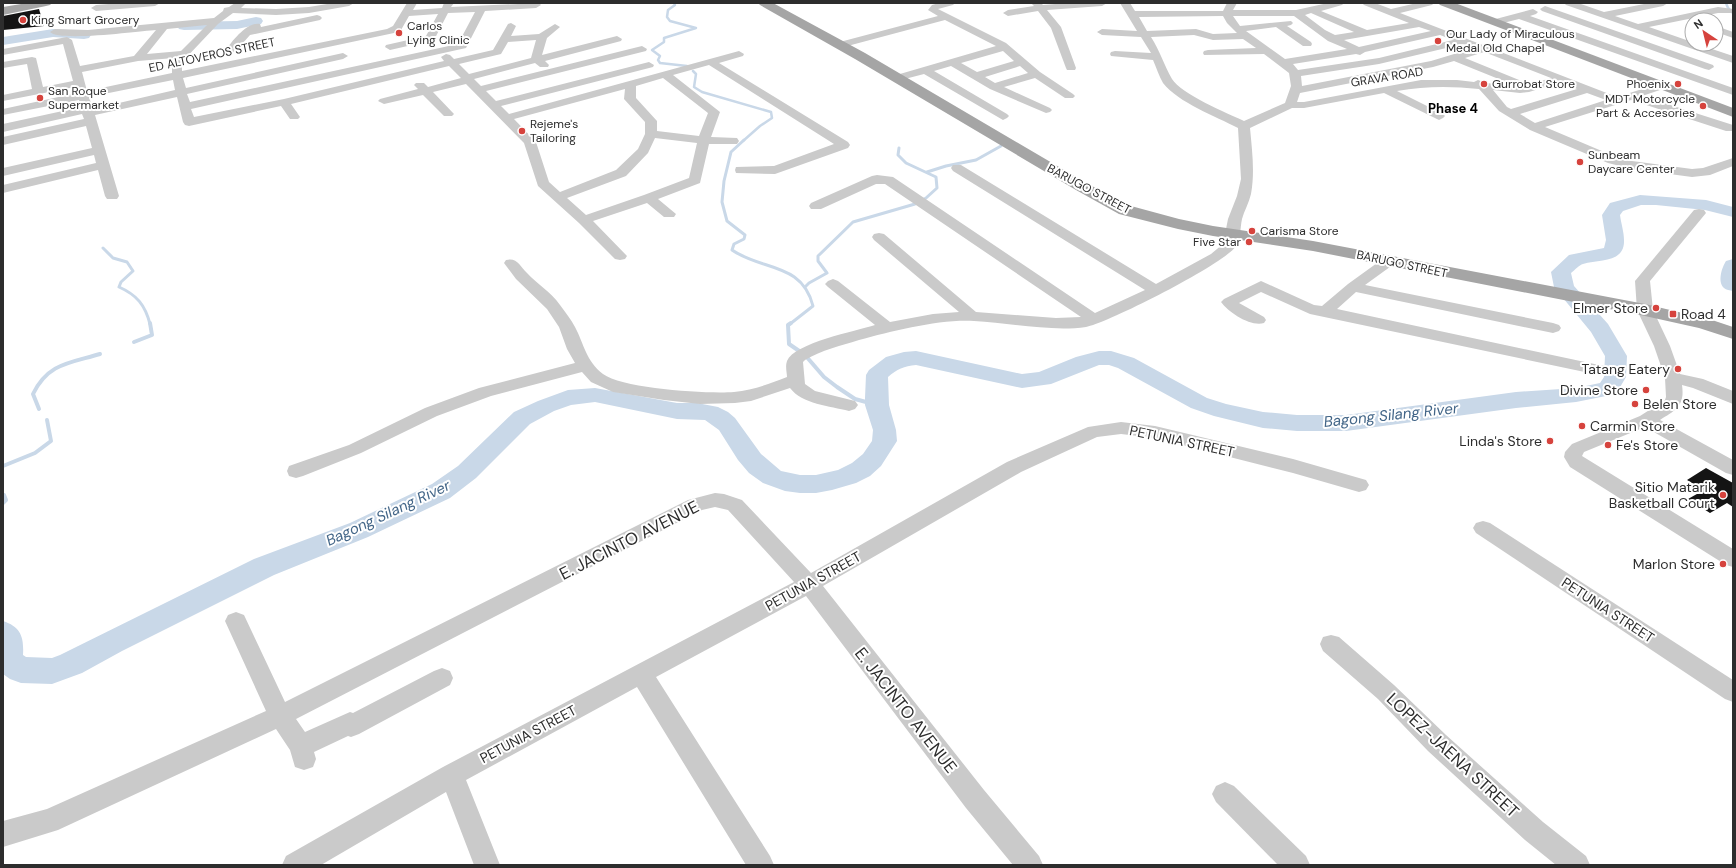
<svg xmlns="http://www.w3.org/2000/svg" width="1736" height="868" font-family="'DM Sans',sans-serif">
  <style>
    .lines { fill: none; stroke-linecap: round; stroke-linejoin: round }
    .stream-far2 { stroke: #c9d8e8; stroke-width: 2.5 }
    .stream-far1 { stroke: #c9d8e8; stroke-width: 3 }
    .stream { stroke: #c9d8e8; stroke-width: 4 }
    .river { fill: #c9d8e8; fill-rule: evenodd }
    .building { fill: #141414 }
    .minor { fill: #cacaca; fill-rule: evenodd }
    .major { fill: #a5a5a5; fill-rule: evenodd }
    .poi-dot { fill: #d6433d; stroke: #fff; stroke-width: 1.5 }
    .labels { text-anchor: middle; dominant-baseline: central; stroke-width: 4; stroke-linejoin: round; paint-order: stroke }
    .far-poi-label { font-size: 12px; fill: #2d2d2d; stroke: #fff; text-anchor: start }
    .far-street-label { font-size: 12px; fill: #2d2d2d; stroke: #fff }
    .far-neighbourhood-label { font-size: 13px; font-weight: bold; fill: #000; stroke: #fff }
    .poi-label { font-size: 14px; fill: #2d2d2d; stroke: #fff; text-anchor: end }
    .street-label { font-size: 14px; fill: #2d2d2d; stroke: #fff }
    .water-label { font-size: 15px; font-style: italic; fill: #426587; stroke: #fff }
    .near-street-label { font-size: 17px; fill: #2d2d2d; stroke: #fff }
  </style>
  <rect width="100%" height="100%" fill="#fff"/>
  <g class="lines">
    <!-- stream-far2 -->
    <g class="stream-far2">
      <polyline points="674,3 675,5 668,10 667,17 670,21 696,28 664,38 664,42 652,50 660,56 658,60 660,63 687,66"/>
      <polyline points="1726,3 1728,8 1733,13"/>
      <polyline points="693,71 696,74 694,87 702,92 771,112 772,118 760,126 743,141"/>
    </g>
    <!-- stream-far1 -->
    <g class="stream-far1">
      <path d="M 744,140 L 731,152 L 724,181 L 722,202 L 727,221 L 745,235 L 744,239 L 734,244 L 732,250 C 762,271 802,262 813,306 L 790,324"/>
      <polyline points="927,172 946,166 976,160 1001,146"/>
      <path d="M 103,248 L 113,258 L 127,262 L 133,271 L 121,282 L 119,287 C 137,295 145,305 150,324"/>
      <polyline points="805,287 809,283 827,273 818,261 818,256 853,222 915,204 926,198 937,188 936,177 906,163 898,155 899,148"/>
    </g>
    <!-- stream -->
    <g class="stream">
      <polyline points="791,323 788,325 789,344 805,355 824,377 837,387 855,399 877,405"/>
      <polyline points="134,342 152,335 150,323"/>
      <path d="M 39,409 L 33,394 C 48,363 70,363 100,354"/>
      <polyline points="3,466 35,453 51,441 47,420"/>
      <polyline points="3,503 6,500 4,495"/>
    </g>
    <!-- river -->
    <g class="river">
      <polygon points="256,17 261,18 263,21 261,24 237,29 184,30 179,29 177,26 179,23 184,22 237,21"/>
      <polygon points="53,29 84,31 89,32 91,35 89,38 84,39 53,37 3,45 3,37"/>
      <path d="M 1640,195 L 1706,200 L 1733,207 L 1733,217 L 1705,210 L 1656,205 L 1641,205 L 1623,211 L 1620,215 C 1621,223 1624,232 1624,240 C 1625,263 1600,259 1583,264 C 1579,265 1575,270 1571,273 L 1574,286 L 1608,324 L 1627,356 L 1626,377 L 1616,394 L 1576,402 L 1516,408 L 1346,431 L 1297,431 L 1263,428 L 1214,416 L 1191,408 L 1118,368 L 1109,365 L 1099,365 L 1051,384 L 1022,388 L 916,365 C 904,366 897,369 888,377 L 889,405 L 896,430 L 897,441 L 881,466 L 870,476 L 856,483 L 832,490 L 816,493 L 800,493 L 785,491 L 763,483 L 749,473 L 738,460 L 719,430 L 705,420 L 677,419 L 595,402 L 571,405 L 554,411 L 530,424 L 476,478 L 450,498 L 368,537 L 274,575 L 122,651 L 82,673 L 52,684 L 21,683 L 10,679 L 3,674 L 3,621 C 21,627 24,637 23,655 L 26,657 L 52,658 L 60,655 L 254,559 L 350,523 L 432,484 L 458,466 L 514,412 L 538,401 L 568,390 L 595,388 L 677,403 L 697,403 L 718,407 L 728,412 L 735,418 L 761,454 L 781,471 L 800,475 L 816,475 L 838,470 L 852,463 L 863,454 L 872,441 L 873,430 L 865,405 L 865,398 L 866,375 L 869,370 L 886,357 L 904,352 L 916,351 L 1022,374 L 1039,372 L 1076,357 L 1099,351 L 1111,351 L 1134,358 L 1207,398 L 1226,404 L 1263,412 L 1297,415 L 1346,415 L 1516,392 L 1576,388 L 1600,383 L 1604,377 L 1605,356 L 1591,332 L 1554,287 L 1551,272 L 1569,255 L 1604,248 L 1606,240 L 1602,215 L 1610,203 Z"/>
      <path d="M 1733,259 L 1733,291 C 1730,290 1726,290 1724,288 C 1717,282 1722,267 1726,261 Z"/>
    </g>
  </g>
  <!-- building -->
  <g class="building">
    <polygon points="39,9 44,26 3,30 3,16"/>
    <polygon points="1706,468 1733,483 1733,507 1727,503 1710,513 1688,499 1704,490 1687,480"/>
  </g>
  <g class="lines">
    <!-- minor -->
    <g class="minor">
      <polygon points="121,3 160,3 155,6 96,11 91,8 96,5"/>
      <path d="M 235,3 L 246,3 L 241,8 L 276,9 L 309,7 L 333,3 L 354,3 L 349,6 L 309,13 L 276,15 L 233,13 L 218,24 L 182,62 L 182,71 L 387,29 L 393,26 L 407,3 L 417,3 L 413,10 L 442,8 L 444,3 L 454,3 L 451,7 L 539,3 L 541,5 L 536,8 L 485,11 L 466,48 L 191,109 L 194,117 L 284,99 L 444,61 L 441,57 L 446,54 L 450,55 L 454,59 L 493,50 L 508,24 L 511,23 L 516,26 L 511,36 L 539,34 L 555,24 L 560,27 L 547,38 L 542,55 L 617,36 L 622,39 L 621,41 L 545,61 L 549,65 L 548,67 L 540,67 L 535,63 L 474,79 L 481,86 L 642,46 L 647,49 L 646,51 L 486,91 L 496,101 L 649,62 L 654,65 L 653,67 L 501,106 L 509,114 L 739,51 L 744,54 L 743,56 L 719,63 L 848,142 L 850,145 L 848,148 L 775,174 L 736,173 L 735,170 L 736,167 L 774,166 L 834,144 L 709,65 L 673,75 L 720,112 L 711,137 L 737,138 L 739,141 L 737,144 L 709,144 L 700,183 L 658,199 L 676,214 L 674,217 L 664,217 L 647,203 L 593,221 L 627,256 L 625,259 L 620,260 L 615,259 L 579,223 L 538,186 L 524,143 L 466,84 L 433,92 L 454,114 L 452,116 L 444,116 L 423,95 L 384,104 L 378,101 L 380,99 L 418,89 L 414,85 L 416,83 L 424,83 L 428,87 L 461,78 L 449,66 L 291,104 L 300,117 L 298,119 L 290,119 L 281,106 L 189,126 L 185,125 L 183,122 L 177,97 L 95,115 L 119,196 L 117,199 L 107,199 L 105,196 L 98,170 L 3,193 L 3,185 L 96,163 L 94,155 L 3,176 L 3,168 L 92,148 L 86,126 L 3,145 L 3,137 L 84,119 L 82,114 L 3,132 L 3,124 L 81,107 L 79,100 L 3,115 L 3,109 L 77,93 L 75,87 L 3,101 L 3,95 L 32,89 L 27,64 L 3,68 L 3,62 L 32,57 L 36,58 L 43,87 L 73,81 L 63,44 L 3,55 L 3,49 L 67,37 L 72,40 L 80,66 L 134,56 L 156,30 C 140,31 59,42 50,32 L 55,29 L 88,30 L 214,18 L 223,11 L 224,8 L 229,7 ZM 475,12 L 458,44 L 190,102 L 187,94 L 343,59 L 348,56 L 343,53 L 186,88 L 183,78 L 394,33 L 401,30 L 409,16 L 438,14 L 426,36 L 386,45 L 385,47 L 390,50 L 434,40 L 448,13 ZM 207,25 L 181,51 L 147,54 L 167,29 ZM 536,40 L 531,58 L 469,74 L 459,64 L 501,54 L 508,42 ZM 174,58 L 172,61 L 172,73 L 87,91 L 82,72 L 138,61 ZM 663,78 L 708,113 L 699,136 L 657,131 L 657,121 L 636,98 L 636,86 ZM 173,80 L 175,90 L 93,109 L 89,97 ZM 625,89 L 624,99 L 645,122 L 645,134 L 638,149 L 616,170 L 560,192 L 549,182 L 536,142 L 514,119 ZM 655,138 L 697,143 L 689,178 L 644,195 L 586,215 L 567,198 L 626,176 L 648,153 Z"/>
      <path d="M 939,3 L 955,3 L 953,5 L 938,9 L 1006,43 L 1040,72 L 1073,94 L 1075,96 L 1073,98 L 1065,98 L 1035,78 L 1004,87 L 1050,108 L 1052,110 L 1050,112 L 1046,113 L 990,89 L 951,66 L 934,71 L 1007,114 L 1009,116 L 1007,118 L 1003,120 L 924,74 L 897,81 L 893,80 L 892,78 L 893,76 L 996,46 L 945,20 L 840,48 L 835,45 L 836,43 L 938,16 L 928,10 L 932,5 ZM 1003,51 L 1014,61 L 977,72 L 961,63 ZM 1020,66 L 1028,73 L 995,83 L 985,77 Z"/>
      <polygon points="1031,3 1041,3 1043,5 1067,3 1107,3 1102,6 1047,10 1061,27 1076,68 1075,70 1067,70 1066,68 1051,28 1038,11 1008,16 1003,13 1008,10 1034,6"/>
      <path d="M 1120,3 L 1130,3 L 1135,11 L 1223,11 L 1227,3 L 1237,3 L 1233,10 L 1296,10 L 1328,3 L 1344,3 L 1342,5 L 1321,11 L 1367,30 L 1409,23 L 1364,5 L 1362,3 L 1375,3 L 1391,9 L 1417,3 L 1434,3 L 1432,5 L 1400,13 L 1617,97 L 1658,84 L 1666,84 L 1668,86 L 1666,88 L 1642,96 L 1733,125 L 1733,131 L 1726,131 L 1631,100 L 1545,127 L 1616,157 L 1632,161 L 1692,169 L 1703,168 L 1733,158 L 1733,166 L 1710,175 L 1692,177 L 1632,169 L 1608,163 L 1530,130 L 1499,111 L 1479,89 C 1451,86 1425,86 1397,91 L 1443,114 L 1445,116 L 1443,118 L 1439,120 L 1384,93 L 1304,108 L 1292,108 L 1250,128 C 1252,150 1255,172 1251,194 C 1249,203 1244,211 1242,219 C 1240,228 1241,238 1236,246 C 1226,263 1108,323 1086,327 C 1052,332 1009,323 974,321 C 939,319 893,331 859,340 C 840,346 822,350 805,360 L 803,362 L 805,384 L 815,391 L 855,401 L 858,405 L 855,409 L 849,411 C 830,406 802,404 790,388 L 751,401 L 735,403 L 700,404 L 664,400 L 613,392 L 591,382 L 582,372 L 491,396 L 437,416 L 361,453 L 303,476 L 296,478 L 289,476 L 287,471 L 289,466 L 349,445 L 425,408 L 479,388 L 575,363 L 567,349 L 559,327 L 547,309 L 516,279 L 504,263 L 506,260 C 517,257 520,266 527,273 C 537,284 551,292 560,305 C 565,312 571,319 575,327 C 584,344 586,361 603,374 C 623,389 708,394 734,392 C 753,390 769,384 787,377 C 787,373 785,366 787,361 C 794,343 856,331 875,325 L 828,287 L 825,284 L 828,281 L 833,279 L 838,281 L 890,322 L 933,314 L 959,312 L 874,240 L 872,237 L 874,234 L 879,233 L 884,234 L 976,312 L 1056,318 L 1081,317 L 885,184 L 876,184 L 821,209 L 811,209 L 809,206 L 811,203 L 872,176 L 877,175 L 893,177 L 1095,313 L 1145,290 L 953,171 L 951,168 L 953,165 L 961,165 L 1156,284 L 1211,254 L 1223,244 L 1228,219 L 1237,196 L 1241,179 L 1238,128 C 1215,116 1179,103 1163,83 C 1159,76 1156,67 1153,60 L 1111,56 L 1110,54 L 1111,52 L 1115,51 L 1151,53 L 1141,37 L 1102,35 L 1097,32 L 1102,29 L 1137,31 ZM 1311,13 L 1354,32 L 1335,35 L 1325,30 L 1305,15 ZM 1223,16 L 1227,23 L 1237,33 L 1213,34 L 1196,29 L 1147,31 L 1139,17 ZM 1233,16 L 1294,16 L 1328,41 L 1347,49 L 1285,59 L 1246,31 L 1276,27 L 1303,46 L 1311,46 L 1312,44 L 1311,42 L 1287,26 L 1291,25 L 1293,23 L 1291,21 L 1240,26 ZM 1419,27 L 1431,31 L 1359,47 L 1344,40 ZM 1194,35 L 1213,40 L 1243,39 L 1256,48 L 1208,50 L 1204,51 L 1203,53 L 1204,55 L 1264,54 L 1289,73 L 1291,86 L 1285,103 L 1244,121 C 1227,113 1181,94 1172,79 C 1164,65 1160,51 1151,37 ZM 1440,35 L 1453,40 L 1379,58 L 1298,70 L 1293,64 L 1356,54 L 1360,55 L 1365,52 ZM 1463,44 L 1474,48 L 1431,61 L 1302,86 L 1301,76 L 1379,64 ZM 1484,52 L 1551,78 L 1524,86 L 1526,84 L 1524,82 L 1465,58 ZM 1454,61 L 1516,86 L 1486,83 L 1478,80 L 1474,82 L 1457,80 L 1421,80 L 1304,102 L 1297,102 L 1300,93 L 1433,67 ZM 1561,82 L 1577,89 L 1511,109 L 1507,107 L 1493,90 L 1520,93 L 1529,92 ZM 1587,93 L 1606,100 L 1535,123 L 1520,114 Z"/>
      <polygon points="1564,3 1578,3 1604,12 1649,3 1668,3 1663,6 1615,16 1638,24 1718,7 1733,9 1733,13 1718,13 1649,27 1692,42 1692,44 1697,44 1733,56 1733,63 1566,5"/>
      <polygon points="1545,6 1713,65 1714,67 1709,70 1705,69 1542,11 1540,9"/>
      <polygon points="1533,9 1538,12 1536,14 1530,16 1733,88 1733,95 1519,19 1495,25 1490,22 1492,20"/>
      <path d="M 317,15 L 320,16 L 322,18 L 320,20 L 250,35 L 235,52 L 227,52 L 226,50 C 232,41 248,21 260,24 L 261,27 Z"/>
      <polygon points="1716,26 1733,32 1733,38 1716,32"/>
      <path d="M 1699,209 L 1704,210 L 1706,213 L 1650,281 L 1653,310 L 1670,346 L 1680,374 L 1703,379 L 1733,391 L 1733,404 L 1693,388 L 1682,385 C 1685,406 1676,410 1660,420 L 1733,460 L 1733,475 L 1726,473 L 1645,427 L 1584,452 L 1582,456 L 1733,549 L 1733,567 L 1726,565 L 1570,467 L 1564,457 L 1565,452 L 1572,444 L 1640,416 L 1665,400 L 1666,397 L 1665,378 L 1654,346 L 1637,310 L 1635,281 L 1694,210 Z"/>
      <path d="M 1389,257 L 1394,258 L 1396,261 L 1394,264 L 1365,285 L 1553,323 L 1559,325 L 1561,328 L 1559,331 L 1553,333 L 1356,292 L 1337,309 L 1599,365 L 1605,366 L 1607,370 L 1605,374 L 1599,375 L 1310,314 L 1261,292 L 1239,303 L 1264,317 L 1266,320 L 1264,323 C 1251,327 1229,313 1221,302 L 1224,299 L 1261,281 L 1314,305 L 1322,306 L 1348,284 L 1384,258 Z"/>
      <polygon points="1121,422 1155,426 1293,459 1366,480 1369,485 1366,490 1359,492 1293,473 1155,438 1121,434 1097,437 1021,472 823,586 984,790 1039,856 1043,865 1013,865 966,808 806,596 656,677 770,856 774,865 746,865 637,687 466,780 500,865 474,865 446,792 321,865 282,865 286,856 443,767 794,582 728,510 715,507 702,510 296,719 305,732 350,712 353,713 434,671 442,668 450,671 453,678 450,685 359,734 351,737 348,736 314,752 316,759 313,767 304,770 295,767 290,750 276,729 58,830 3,847 3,821 47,809 266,711 225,621 228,615 236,612 244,615 285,702 688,500 715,493 724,494 742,500 811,573 1007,462 1088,427"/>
      <polygon points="1483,521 1490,523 1733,680 1733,702 1725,699 1476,533 1473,528 1476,523"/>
      <polygon points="1331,635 1339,637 1394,685 1446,735 1543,822 1586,856 1590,865 1556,865 1525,840 1428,751 1378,699 1323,651 1320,644 1323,637"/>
      <polygon points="1225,782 1234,786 1306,856 1310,865 1278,865 1216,802 1212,794 1216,786"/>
    </g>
    <!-- major -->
    <g class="major">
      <polygon points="27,3 52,3 50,5 46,6 3,15 3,7"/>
      <polygon points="758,3 773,3 865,53 1088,184 1131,206 1179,219 1213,226 1313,241 1645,304 1712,320 1733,327 1733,339 1699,328 1645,316 1313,251 1213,236 1178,229 1119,214 1076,190 855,59 760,5"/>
      <polygon points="1438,3 1455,3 1733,108 1733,117 1440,5"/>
    </g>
  </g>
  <!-- markers -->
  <g class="poi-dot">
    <circle cx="23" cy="20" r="4"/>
    <circle cx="399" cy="33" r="4"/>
    <circle cx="1438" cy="41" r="4"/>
    <circle cx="1484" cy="84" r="4"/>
    <circle cx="1678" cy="84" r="4"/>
    <circle cx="40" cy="98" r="4"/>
    <circle cx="1703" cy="106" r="4"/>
    <circle cx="522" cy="131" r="4"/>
    <circle cx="1580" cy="162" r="4"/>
    <circle cx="1252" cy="231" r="4"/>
    <circle cx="1249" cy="242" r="4"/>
    <circle cx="1656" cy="308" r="4"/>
    <rect x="1669" y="310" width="8" height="8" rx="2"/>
    <circle cx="1678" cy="369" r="4"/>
    <circle cx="1646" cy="390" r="4"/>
    <circle cx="1635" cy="404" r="4"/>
    <circle cx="1582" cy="426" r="4"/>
    <circle cx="1550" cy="441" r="4"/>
    <circle cx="1608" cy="445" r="4"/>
    <circle cx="1723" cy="495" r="4"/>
    <circle cx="1723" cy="564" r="4"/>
  </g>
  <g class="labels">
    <!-- far-poi labels -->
    <g class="far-poi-label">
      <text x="31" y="20">King Smart Grocery</text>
      <text x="407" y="26">Carlos<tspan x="407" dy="14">Lying Clinic</tspan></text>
      <text x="1446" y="34">Our Lady of Miraculous<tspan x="1446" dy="14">Medal Old Chapel</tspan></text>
      <text x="1492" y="84">Gurrobat Store</text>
      <text x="1670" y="84" text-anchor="end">Phoenix</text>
      <text x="48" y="91">San Roque<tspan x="48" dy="14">Supermarket</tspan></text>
      <text x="1695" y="99" text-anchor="end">MDT Motorcycle<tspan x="1695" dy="14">Part &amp; Accesories</tspan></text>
      <text x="530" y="124">Rejeme's<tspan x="530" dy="14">Tailoring</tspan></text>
      <text x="1588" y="155">Sunbeam<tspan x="1588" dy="14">Daycare Center</tspan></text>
      <text x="1260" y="231">Carisma Store</text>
      <text x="1241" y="242" text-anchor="end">Five Star</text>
    </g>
    <!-- far-street labels -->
    <g class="far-street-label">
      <text transform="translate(212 55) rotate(-12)">ED ALTOVEROS STREET</text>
      <text transform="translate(1387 77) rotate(-9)">GRAVA ROAD</text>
      <text transform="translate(1089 189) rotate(28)">BARUGO STREET</text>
      <text transform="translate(1402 264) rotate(12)">BARUGO STREET</text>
    </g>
    <!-- far-neighbourhood labels -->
    <g class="far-neighbourhood-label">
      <text x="1453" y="108">Phase 4</text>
    </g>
    <!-- poi labels -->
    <g class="poi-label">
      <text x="1648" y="308">Elmer Store</text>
      <text x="1681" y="314" text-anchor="start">Road 4</text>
      <text x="1670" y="369">Tatang Eatery</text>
      <text x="1638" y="390">Divine Store</text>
      <text x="1643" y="404" text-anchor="start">Belen Store</text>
      <text x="1590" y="426" text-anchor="start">Carmin Store</text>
      <text x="1542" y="441">Linda's Store</text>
      <text x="1616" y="445" text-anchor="start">Fe's Store</text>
      <text x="1715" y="487">Sitio Matarik<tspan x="1715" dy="16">Basketball Court</tspan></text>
      <text x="1715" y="564">Marlon Store</text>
    </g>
    <!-- street labels -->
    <g class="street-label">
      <text transform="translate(1182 441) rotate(12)">PETUNIA STREET</text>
      <text transform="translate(813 581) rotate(-29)">PETUNIA STREET</text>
      <text transform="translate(1608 610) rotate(33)">PETUNIA STREET</text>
      <text transform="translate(528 734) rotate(-28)">PETUNIA STREET</text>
    </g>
    <!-- water labels -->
    <g class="water-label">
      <text transform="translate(1391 415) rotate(-6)">Bagong Silang River</text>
      <text transform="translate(388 513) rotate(-25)">Bagong Silang River</text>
    </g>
    <!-- near-street labels -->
    <g class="near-street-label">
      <text transform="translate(629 540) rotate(-27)">E. JACINTO AVENUE</text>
      <text transform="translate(906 710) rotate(52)">E. JACINTO AVENUE</text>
      <text transform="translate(1453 755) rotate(43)">LOPEZ-JAENA STREET</text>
    </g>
  </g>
  <!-- border -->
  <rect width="1736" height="868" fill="none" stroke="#2d2d2d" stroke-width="8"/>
  <!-- north arrow -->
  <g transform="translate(1704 32) rotate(325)"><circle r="19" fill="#ffffff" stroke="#ababab"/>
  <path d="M0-3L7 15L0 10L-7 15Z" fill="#d6433d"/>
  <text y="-6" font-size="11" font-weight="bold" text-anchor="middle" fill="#2d2d2d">N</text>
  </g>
</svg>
